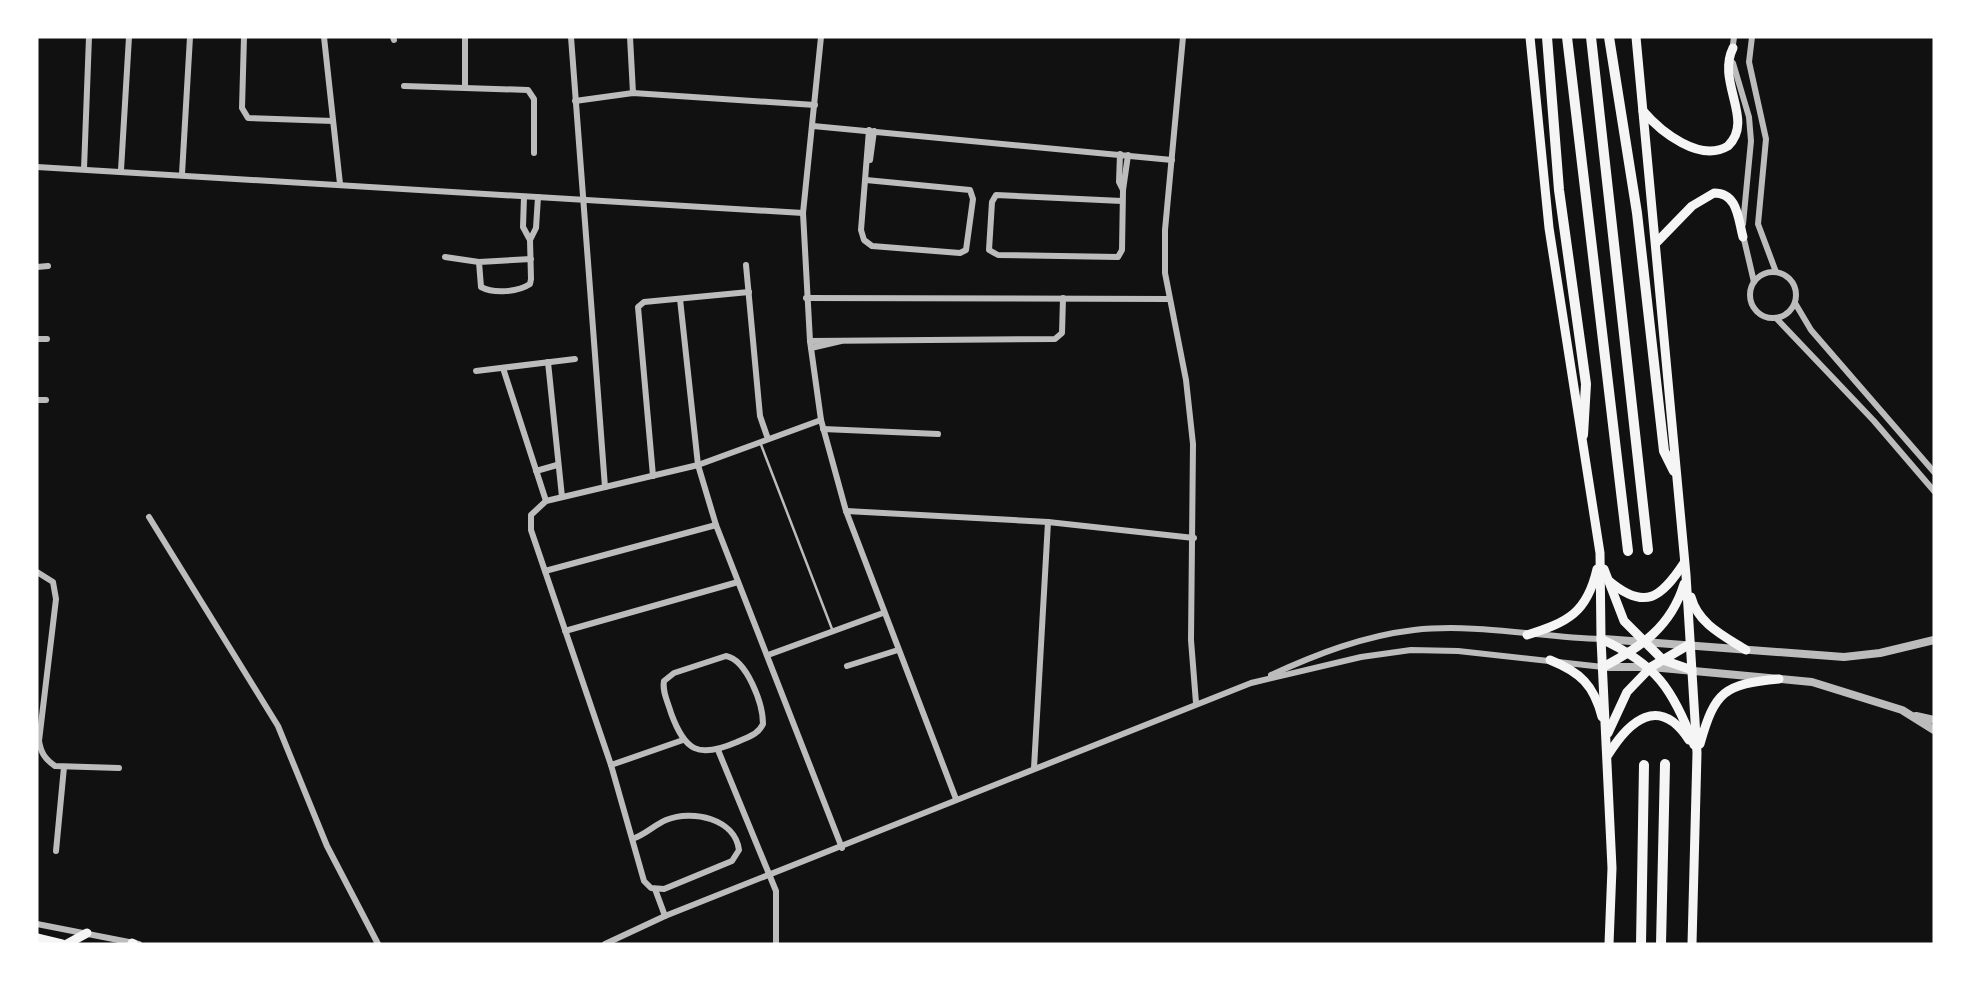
<svg xmlns="http://www.w3.org/2000/svg" width="1971" height="981" font-family="Spectral,serif">
  <style>
    .lines { fill: none; stroke-linecap: round; stroke-linejoin: round }
    .service { stroke: #bcbcbc; stroke-width: 2.5 }
    .minor { stroke: #bcbcbc; stroke-width: 6 }
    .tertiary { stroke: #bcbcbc; stroke-width: 8 }
    .secondary { stroke: #f5f5f5; stroke-width: 9 }
    .trunk { stroke: #f5f5f5; stroke-width: 10 }
  </style>
  <rect width="100%" height="100%" fill="#111"/>
  <g class="lines">
    <!-- service -->
    <polyline class="service" points="760,442 832,629"/>
    <!-- minor -->
    <g class="minor">
      <polyline points="244,37 242,108 248,118 333,121"/>
      <polyline points="324,37 340,184"/>
      <polyline points="393,37 394,40"/>
      <polyline points="465,37 465,86"/>
      <polyline points="571,37 605,487"/>
      <polyline points="630,37 633,93"/>
      <polyline points="821,37 803,213 810,341 821,420 846,511 956,799"/>
      <polyline points="1183,37 1165,230 1165,273 1186,380 1193,444 1191,640 1196,703"/>
      <polyline points="1752,37 1749,62 1766,139 1758,224 1776,272"/>
      <polyline points="1732,52 1734,37"/>
      <polyline points="1733,63 1749,117 1751,141 1743,224"/>
      <polyline points="404,86 528,90 534,99 534,153"/>
      <polyline points="575,101 633,93 815,105"/>
      <polyline points="813,126 1172,160"/>
      <polyline points="1120,154 1119,182 1123,190"/>
      <polyline points="870,160 874,131"/>
      <polyline points="37,167 803,213"/>
      <polyline points="84,169 89,37"/>
      <polyline points="121,170 129,37"/>
      <polyline points="182,174 190,37"/>
      <polyline points="866,180 970,190 973,199 966,250 960,253 872,246 864,240 861,230 869,130"/>
      <polyline points="524,197 523,227 530,240"/>
      <polyline points="1122,201 996,195 992,202 989,250 998,255 1118,257 1122,250 1123,190 1128,155"/>
      <polyline points="1743,235 1754,282"/>
      <polyline points="445,257 479,262"/>
      <path d="M 531,259 L 479,262 L 481,287 C 494,294 518,292 530,284 L 531,279 L 530,240 L 536,228 L 538,197"/>
      <polyline points="746,265 760,416 768,439"/>
      <polyline points="37,267 48,266"/>
      <circle cx="1773" cy="295" r="23"/>
      <polyline points="806,298 1169,299"/>
      <polyline points="680,299 698,465 716,525 842,848"/>
      <polyline points="1795,303 1811,330 1934,472"/>
      <polyline points="1776,318 1874,421 1934,491"/>
      <polyline points="37,339 47,339"/>
      <polyline points="810,341 1055,339 1062,333 1063,298"/>
      <polyline points="811,348 841,341"/>
      <polyline points="548,362 562,497"/>
      <polyline points="503,368 546,501"/>
      <polyline points="476,371 575,359"/>
      <polyline points="37,400 46,400"/>
      <polyline points="823,429 938,434"/>
      <polyline points="536,471 557,465"/>
      <polyline points="653,476 638,307 644,302 749,292"/>
      <polyline points="846,511 1048,522 1194,538"/>
      <polyline points="149,517 278,726 327,846 378,944"/>
      <polyline points="545,571 716,525"/>
      <path d="M 37,572 L 53,582 L 56,599 L 39,741 C 41,753 45,759 55,766 L 119,768"/>
      <polyline points="565,631 738,582"/>
      <polyline points="768,655 883,613"/>
      <path d="M 726,656 C 747,660 763,704 763,724 C 758,735 747,737 737,742 C 698,759 685,751 671,713 C 668,702 662,692 664,681 L 674,673 Z"/>
      <polyline points="847,666 898,650"/>
      <path d="M 1271,675 C 1317,654 1363,636 1414,630 C 1475,623 1539,637 1601,639"/>
      <polyline points="718,750 776,891 776,944"/>
      <polyline points="611,765 683,740"/>
      <polyline points="1034,768 1048,522"/>
      <path d="M 632,839 C 645,835 654,825 666,820 C 693,809 735,819 739,850 L 732,861 L 664,889 L 651,888 L 644,881 L 611,765 L 531,530 L 531,515 L 546,501 L 698,465 L 821,420"/>
      <polyline points="56,851 64,767"/>
      <polyline points="655,889 665,916"/>
      <polyline points="37,924 139,944"/>
      <polyline points="605,944 665,916 1251,683 1361,657 1411,650 1458,651 1603,667"/>
    </g>
    <!-- tertiary -->
    <g class="tertiary">
      <polyline points="1604,639 1844,657 1880,653 1934,640"/>
      <polyline points="1603,667 1651,667 1812,682 1902,710 1934,730"/>
      <polyline points="1916,716 1934,720"/>
    </g>
    <!-- secondary -->
    <g class="secondary">
      <polyline points="1530,37 1549,228 1600,553 1601,639 1612,868 1609,944"/>
      <polyline points="1636,37 1686,575 1697,753 1692,944"/>
      <path d="M 1643,111 C 1661,132 1700,163 1728,146 C 1755,120 1716,82 1733,48"/>
      <path d="M 1656,243 L 1692,206 L 1714,193 C 1738,193 1738,219 1743,237"/>
      <polyline points="1604,569 1624,621 1663,660 1692,670"/>
      <path d="M 1609,581 C 1645,611 1661,598 1684,563"/>
      <path d="M 1691,597 C 1698,624 1724,636 1746,650"/>
      <path d="M 1527,635 C 1568,622 1587,613 1597,569"/>
      <path d="M 1601,639 C 1656,664 1673,689 1694,745"/>
      <path d="M 1550,660 C 1580,672 1594,685 1602,717"/>
      <path d="M 1603,667 C 1641,647 1671,627 1684,584"/>
      <polyline points="1608,733 1627,692 1651,667 1690,644"/>
      <path d="M 1700,744 C 1715,691 1724,684 1779,679"/>
      <path d="M 1608,755 C 1629,721 1659,694 1689,740"/>
      <polyline points="37,938 62,944"/>
      <polyline points="132,943 134,944"/>
      <polyline points="67,944 87,933"/>
    </g>
    <!-- trunk -->
    <g class="trunk">
      <polyline points="1547,37 1559,190 1586,384 1583,435"/>
      <polyline points="1567,37 1628,551"/>
      <polyline points="1591,37 1648,550"/>
      <polyline points="1609,37 1637,213 1664,451 1674,471"/>
      <polyline points="1641,944 1644,765"/>
      <polyline points="1661,944 1665,764"/>
    </g>
  </g>
  <!-- border -->
  <rect width="1971" height="981" fill="none" stroke="#ffffff" stroke-width="77"/>
</svg>
